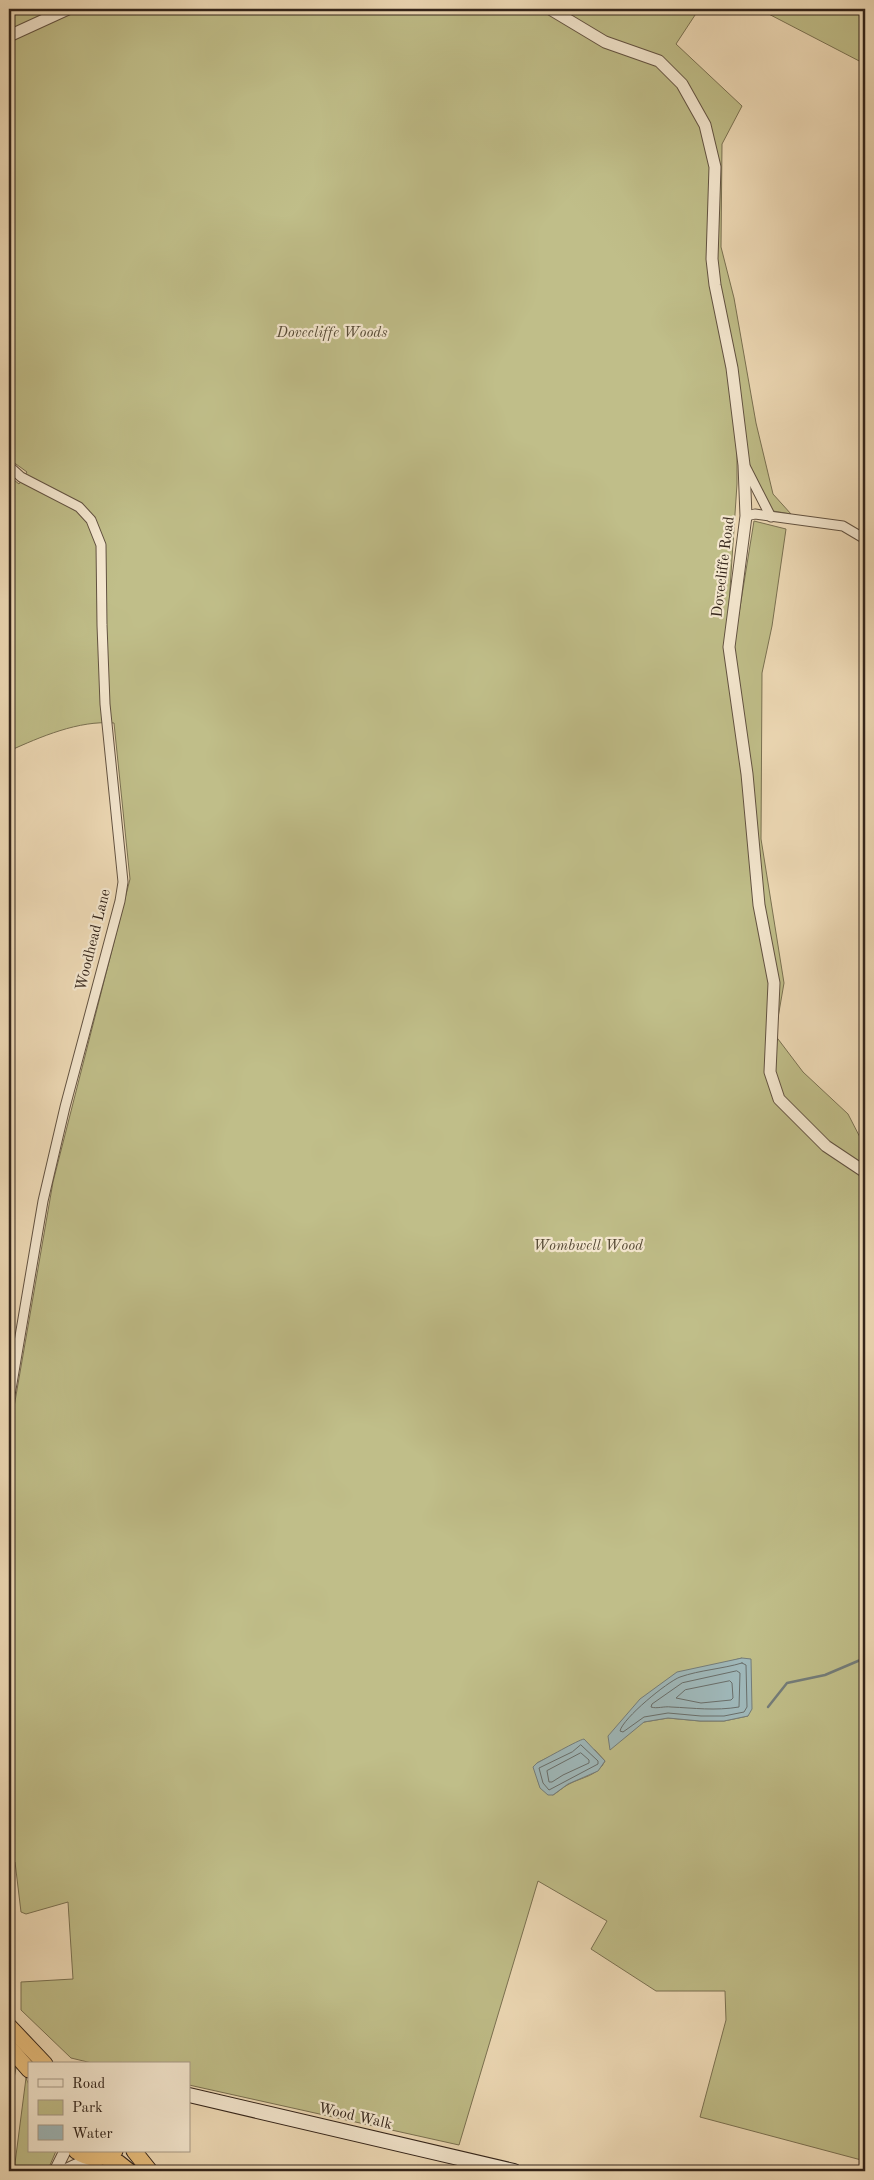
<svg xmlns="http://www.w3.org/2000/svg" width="874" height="2180" font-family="'Old Standard TT',serif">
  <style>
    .green { fill: #c0be89; stroke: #7a7152; fill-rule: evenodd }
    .water { fill: #9fb8ba; stroke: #747d7a }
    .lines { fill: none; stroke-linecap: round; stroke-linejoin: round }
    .shore { stroke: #696e6a; stroke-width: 1 }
    .stream { stroke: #747d7a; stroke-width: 2.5 }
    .minor-casing { stroke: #625241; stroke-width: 11 }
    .tertiary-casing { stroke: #625241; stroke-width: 13 }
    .secondary-casing { stroke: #33241a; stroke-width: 16 }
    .trunk-casing { stroke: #33241a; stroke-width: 17 }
    .minor { stroke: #f5e8d0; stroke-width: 9 }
    .tertiary { stroke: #f5e8d0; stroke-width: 11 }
    .secondary { stroke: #f5e8d0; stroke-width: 14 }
    .trunk { stroke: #e8be7c; stroke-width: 15 }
    .labels { text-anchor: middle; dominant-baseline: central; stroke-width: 4.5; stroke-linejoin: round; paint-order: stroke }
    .park-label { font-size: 15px; font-style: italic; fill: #564a36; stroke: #f5e8d0 }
    .street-label { font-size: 15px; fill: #33241a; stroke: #f5e8d0 }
  </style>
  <rect width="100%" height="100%" fill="#efdbb7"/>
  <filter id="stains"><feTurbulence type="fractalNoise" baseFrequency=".004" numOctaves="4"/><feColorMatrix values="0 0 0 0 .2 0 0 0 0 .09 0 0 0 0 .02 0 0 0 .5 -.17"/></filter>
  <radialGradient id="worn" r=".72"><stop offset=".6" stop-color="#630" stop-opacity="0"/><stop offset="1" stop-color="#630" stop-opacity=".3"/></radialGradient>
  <!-- green -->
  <g class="green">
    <path d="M 9,9 L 699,9 L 676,44 L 742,106 L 722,144 L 721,247 L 734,298 L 756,423 L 773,494 L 791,514 L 773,511 L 748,462 L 737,454 L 737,484 L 727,634 L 736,632 L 754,521 L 786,529 L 772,626 L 762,673 L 761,839 L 784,983 L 775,1035 L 803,1072 L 848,1114 L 865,1147 L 865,2161 L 700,2117 L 726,2020 L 725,1991 L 656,1991 L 591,1949 L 607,1921 L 538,1881 L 459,2145 L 189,2085 L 189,2064 L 96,2064 L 71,2058 L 21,2010 L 21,1982 L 73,1979 L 68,1902 L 26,1914 L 21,1912 L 15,1862 L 9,1866 L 9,1781 L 11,1773 L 9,1752 L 9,1436 L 53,1182 L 130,879 L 114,723 C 79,720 40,737 9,751 L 9,476 L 19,484 L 27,472 L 9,459 ZM 742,1658 L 748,1716 L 724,1721 L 700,1721 L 668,1718 L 644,1722 L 727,1662 ZM 569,1747 L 595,1750 L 605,1761 C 598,1776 582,1777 569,1784 C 563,1787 558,1792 553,1795 C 535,1787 538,1781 537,1763 Z"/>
    <polygon points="759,9 865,9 865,64"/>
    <polygon points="9,1889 11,1890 12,1961 9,1985"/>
    <polygon points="9,2059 16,2068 9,2104"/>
    <polygon points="26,2078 29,2085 29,2151 56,2151 50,2165 45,2171 14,2171"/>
  </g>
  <!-- water -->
  <g class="water">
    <polygon points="742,1658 751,1659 752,1709 748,1716 724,1721 700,1721 668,1718 644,1722 610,1750 608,1736 640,1699 677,1672"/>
    <path d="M 584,1739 L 605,1761 L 598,1771 L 568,1784 L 553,1795 L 548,1795 L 540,1788 L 533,1767 L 537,1763 C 545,1759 578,1740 584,1739 Z"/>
  </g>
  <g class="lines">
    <!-- shore -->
    <g class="shore">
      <path d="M 742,1663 L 746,1665 L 747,1707 L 744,1712 L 724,1716 L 701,1716 L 668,1713 L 644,1717 L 623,1732 L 620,1731 C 623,1718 667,1682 680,1677 C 700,1670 722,1669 742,1663 Z"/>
      <path d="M 737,1671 L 740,1673 L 739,1707 C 715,1711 694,1708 671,1707 C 664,1706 657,1709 651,1707 L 652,1704 L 682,1683 Z"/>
      <polygon points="730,1681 732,1683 733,1698 731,1700 701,1703 676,1698 685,1690"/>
      <polygon points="581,1745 598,1761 598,1764 549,1790 543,1783 539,1768 572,1752"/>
      <polygon points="581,1753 589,1760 589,1763 563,1775 552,1782 549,1782 547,1771"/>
    </g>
    <!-- stream -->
    <polyline class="stream" points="768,1707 787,1683 825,1675 865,1658"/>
    <!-- minor casing -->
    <g class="minor-casing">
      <g id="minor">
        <polyline points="9,466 21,477 79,507 91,520 101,545 102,625 105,704 123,882 120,901 65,1107 43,1201 9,1401"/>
        <polyline points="746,468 771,517"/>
        <polyline points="746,516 755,514 843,526 865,539"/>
      </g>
    </g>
    <!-- tertiary casing -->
    <g class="tertiary-casing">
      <g id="tertiary">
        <polyline points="550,9 605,42 659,61 682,84 705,125 715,167 712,259 715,285 732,368 744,465 746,516 729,647 747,774 759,905 774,983 770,1072 779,1099 826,1146 865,1172"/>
        <polyline points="9,36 68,9"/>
        <polyline points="55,2171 65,2151"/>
        <polyline points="63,2171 78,2164 96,2159"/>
      </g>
    </g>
    <!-- secondary casing -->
    <g class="secondary-casing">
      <polyline id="secondary" points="189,2095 514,2171"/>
    </g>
    <!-- trunk casing -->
    <g class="trunk-casing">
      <g id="trunk">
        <polyline points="9,2026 45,2064"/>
        <polyline points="9,2047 29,2070"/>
        <path d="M 76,2151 C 89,2160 102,2160 115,2151"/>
        <polyline points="134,2151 150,2171"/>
        <polyline points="104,2157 119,2163 129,2171"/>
      </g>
    </g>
    <!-- minor -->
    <use href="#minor" class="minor"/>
    <!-- tertiary -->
    <use href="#tertiary" class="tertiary"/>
    <!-- secondary -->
    <use href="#secondary" class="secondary"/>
    <!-- trunk -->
    <use href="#trunk" class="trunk"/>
  </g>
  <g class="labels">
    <!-- park labels -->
    <g class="park-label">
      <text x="332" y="333">Dovecliffe Woods</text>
      <text x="588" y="1246">Wombwell Wood</text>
    </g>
    <!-- street labels -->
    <g class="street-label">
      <text transform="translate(724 567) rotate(-83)">Dovecliffe Road</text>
      <text transform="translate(94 940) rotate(-76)">Woodhead Lane</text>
      <text transform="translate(355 2117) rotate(13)">Wood Walk</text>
    </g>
  </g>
  <!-- margin -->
  <rect width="874" height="2180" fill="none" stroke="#efdbb7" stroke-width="30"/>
  <rect x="10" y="10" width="854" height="2160" fill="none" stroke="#33241a" stroke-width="2.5"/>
  <rect x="15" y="15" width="844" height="2150" fill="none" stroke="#33241a"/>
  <!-- legend -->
  <rect x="28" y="2062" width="162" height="90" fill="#f5e8d0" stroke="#a79a87"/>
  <rect x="38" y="2079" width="25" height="8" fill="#f5e8d0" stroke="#a79a87"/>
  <text x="72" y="2088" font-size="15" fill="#33241a">Road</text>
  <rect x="38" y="2100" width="25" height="15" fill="#c0be89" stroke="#a79a87"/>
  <text x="72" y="2112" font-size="15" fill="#33241a">Park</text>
  <rect x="38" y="2125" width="25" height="15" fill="#9fb8ba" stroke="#a79a87"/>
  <text x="72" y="2138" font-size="15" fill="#33241a">Water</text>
  <rect width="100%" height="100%" filter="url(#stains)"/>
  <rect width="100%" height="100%" fill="url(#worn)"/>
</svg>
